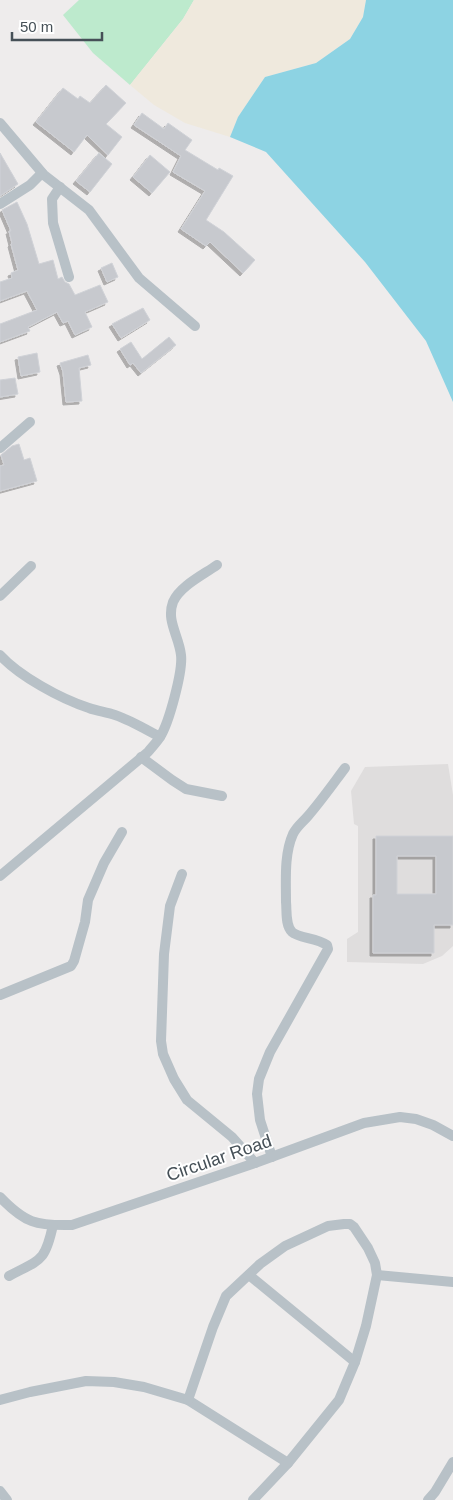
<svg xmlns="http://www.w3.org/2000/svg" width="453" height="1500" font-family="Arial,sans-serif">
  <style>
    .education { fill: #dfdddd }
    .green { fill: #bdeacd }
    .sand { fill: #efe9dd }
    .water { fill: #8dd3e3 }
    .building { fill: #c7c9ce; stroke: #d0d2d7; fill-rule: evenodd; filter: url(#shadow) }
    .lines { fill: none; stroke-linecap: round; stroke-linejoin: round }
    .minor { stroke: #b8c1c7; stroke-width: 10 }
    .labels { text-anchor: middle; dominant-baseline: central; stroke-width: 4; stroke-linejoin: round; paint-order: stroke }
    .street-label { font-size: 18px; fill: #465057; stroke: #fff }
  </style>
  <defs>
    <filter id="shadow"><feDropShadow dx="-3" dy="3" stdDeviation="0" flood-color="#0004"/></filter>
  </defs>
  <rect width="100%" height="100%" fill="#eeecec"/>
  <!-- education -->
  <polygon class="education" points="448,764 453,795 453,946 442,956 423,964 347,962 347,939 358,932 358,826 354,824 351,791 365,767"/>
  <!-- green -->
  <polygon class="green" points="79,0 194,0 183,19 130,85 93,53 63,15"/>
  <!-- sand -->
  <polygon class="sand" points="194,0 366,0 363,17 350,39 316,63 265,77 238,117 230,137 185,123 154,105 130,85 183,19"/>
  <!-- water -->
  <polygon class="water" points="366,0 453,0 453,402 426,341 365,262 266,152 230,137 238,117 265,77 316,63 350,39 363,17"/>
  <!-- building -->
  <g class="building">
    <polygon points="106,85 126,103 106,124 122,137 108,155 87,135 74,152 36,122 63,88 78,99 80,96 90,103"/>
    <polygon points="142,113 164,129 168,123 192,140 185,150 218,170 219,168 233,176 206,220 224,232 255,260 243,273 210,242 206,246 181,229 205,191 173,172 181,156 134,125"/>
    <polygon points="0,153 18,184 0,196"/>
    <polygon points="99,153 112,164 90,192 76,181"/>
    <polygon points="150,155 170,172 152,193 133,177"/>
    <polygon points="17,202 27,224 39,264 53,260 58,279 62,277 65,282 69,284 75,295 100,285 108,302 85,312 92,327 75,335 68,321 63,323 57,312 28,327 30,331 0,342 0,324 37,310 27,291 0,301 0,282 12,278 11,273 18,270 11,244 12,243 9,231 11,231 2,210"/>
    <polygon points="112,263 118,277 107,282 101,268"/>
    <polygon points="143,308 150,320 121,338 112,324"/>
    <polygon points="169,337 176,345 141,373 133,363 130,365 120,349 131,342 142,359"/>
    <polygon points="37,353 40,372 21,376 18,357"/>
    <polygon points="88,355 91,365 79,368 82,401 66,402 63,372 60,363"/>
    <polygon points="15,378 18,394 0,397 0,380"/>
    <polygon points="19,444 24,460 30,458 37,481 0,491 0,466 4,465 1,455 12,446"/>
    <path d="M 376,836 L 453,836 L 453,925 L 434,925 L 434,953 L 373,953 L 373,895 L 376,895 ZM 397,856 L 436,856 L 436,894 L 397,894 Z"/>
  </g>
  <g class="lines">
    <!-- minor -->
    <g class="minor">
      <polyline points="0,123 44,175 89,210 139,278 195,326"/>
      <polyline points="60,187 52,199 53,223 69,277"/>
      <polyline points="0,204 30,185 42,173"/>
      <polyline points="0,448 30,422"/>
      <polyline points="0,596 31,566"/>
      <path d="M 0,655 C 19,676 61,699 89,708 C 97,711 106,712 115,715 C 130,720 145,729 160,737"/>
      <polyline points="141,757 172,780 186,789 222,796"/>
      <polyline points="182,874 170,906 164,954 161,1041 163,1054 174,1079 187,1100 232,1137 255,1163"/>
      <path d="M 0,876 L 148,752 C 152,747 157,742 160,737 C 169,723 183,671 181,655 C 179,636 166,621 173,602 C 180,586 203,575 217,565"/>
      <polyline points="0,995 71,966 74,961 85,922 88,900 104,863 122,832"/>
      <path d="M 272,1157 L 260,1120 L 257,1094 L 259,1079 L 270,1052 L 328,949 L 327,945 C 317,938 298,938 292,932 C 285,925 287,911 286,902 C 286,880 284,854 293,834 C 297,826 302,823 308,816 C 321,801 333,784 345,768"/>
      <path d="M 0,1197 C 25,1223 36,1226 72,1225 L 255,1163 L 364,1123 L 400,1117 L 416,1119 L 433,1125 L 453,1136"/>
      <polyline points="249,1275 355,1362"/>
      <polyline points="377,1275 453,1282"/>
      <path d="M 9,1276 C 41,1259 45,1262 53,1225"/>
      <polyline points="0,1400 30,1392 86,1381 114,1382 144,1387 188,1400 288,1463"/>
      <polyline points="188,1400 213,1327 226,1296 260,1264 285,1246 328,1226 344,1224 350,1224 354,1227 368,1248 375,1263 377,1275 366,1326 355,1362 339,1400 288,1463 253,1500"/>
      <polyline points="0,1491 7,1500"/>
      <polyline points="428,1500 435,1492 453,1462"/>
    </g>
  </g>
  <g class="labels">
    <!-- street labels -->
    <g class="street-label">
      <text transform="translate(219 1158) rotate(-19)">Circular Road</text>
    </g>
  </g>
  <!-- scale -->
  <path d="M12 32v8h90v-8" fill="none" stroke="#465057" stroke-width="2.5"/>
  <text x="20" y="32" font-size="15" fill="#465057" stroke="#ffffff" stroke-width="4" paint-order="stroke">50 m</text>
</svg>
